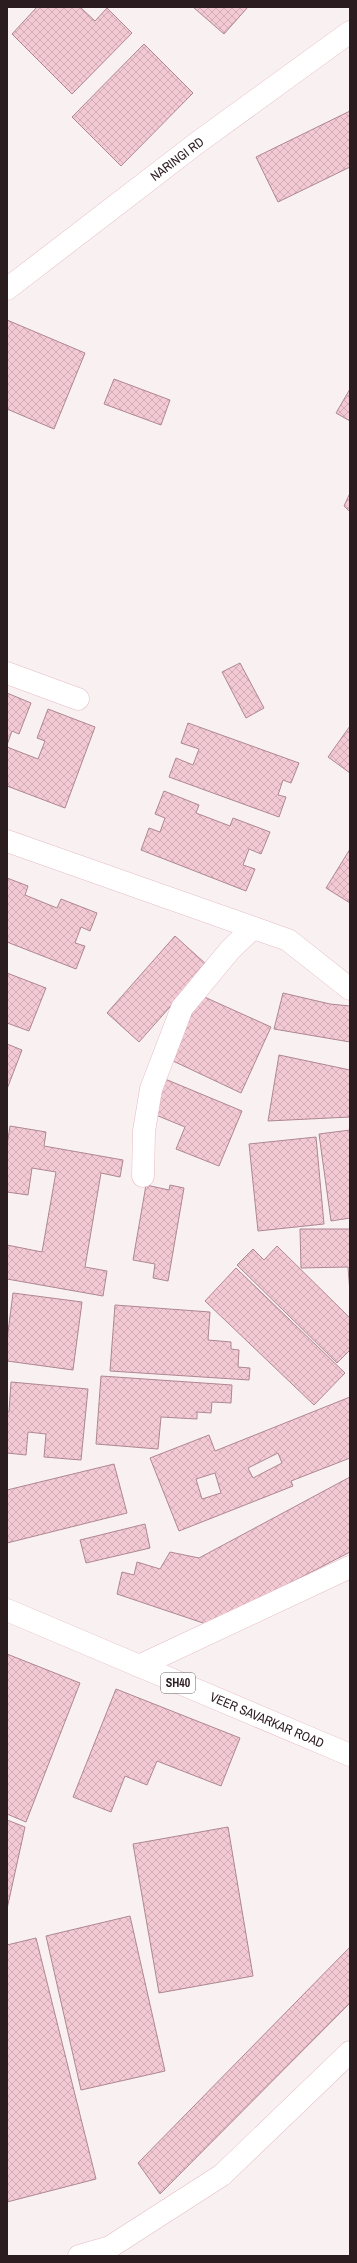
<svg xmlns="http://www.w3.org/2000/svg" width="357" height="2263" font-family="'Archivo Narrow',sans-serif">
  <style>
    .building { fill: url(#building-cross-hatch); stroke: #ae8792; fill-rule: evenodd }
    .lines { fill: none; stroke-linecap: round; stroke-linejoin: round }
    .minor-casing { stroke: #e5bcc7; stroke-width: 23 }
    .major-casing { stroke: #e5bcc7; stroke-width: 23 }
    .minor { stroke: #fff; stroke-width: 22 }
    .major { stroke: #fff; stroke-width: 22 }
    .labels { text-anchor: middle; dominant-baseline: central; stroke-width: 3.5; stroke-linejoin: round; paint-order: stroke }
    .shield { fill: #fff; stroke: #6b6063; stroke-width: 1 }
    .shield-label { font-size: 12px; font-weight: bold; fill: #2b1c20 }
    .street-label { font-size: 13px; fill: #2b1c20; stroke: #fff }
  </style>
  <defs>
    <pattern id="building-cross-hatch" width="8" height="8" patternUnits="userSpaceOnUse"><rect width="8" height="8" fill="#f3c9d4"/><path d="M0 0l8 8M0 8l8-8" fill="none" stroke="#d0acb6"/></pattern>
  </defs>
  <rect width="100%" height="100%" fill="#f9f0f2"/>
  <!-- building -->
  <g class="building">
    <polygon points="37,7 80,7 95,21 107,8 132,33 72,94 12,34"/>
    <polygon points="193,7 248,7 224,34"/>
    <polygon points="144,44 193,93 121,166 72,117"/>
    <polygon points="350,111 350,167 278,202 256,157"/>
    <polygon points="7,320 85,353 54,429 7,409"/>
    <polygon points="114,379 170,400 161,425 104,404"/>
    <polygon points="350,389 350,421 336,413"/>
    <polygon points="350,493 350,512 344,506"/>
    <polygon points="240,663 264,708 246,718 222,672"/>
    <polygon points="7,693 31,703 19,734 12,731 7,745"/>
    <polygon points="48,709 95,727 65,808 7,786 7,747 38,759 45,741 37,738"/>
    <polygon points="188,723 299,763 291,783 283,780 278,795 286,797 279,817 169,777 176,758 193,765 199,749 181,743"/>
    <polygon points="350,726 350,773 328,757"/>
    <polygon points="164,791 199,805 196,813 230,826 233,818 270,832 261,854 249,849 243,865 255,869 246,891 141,850 149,828 160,832 165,818 155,814"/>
    <polygon points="350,849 350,903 326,888"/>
    <polygon points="7,878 28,886 25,895 57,908 61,899 97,913 90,931 81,927 75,943 85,946 76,969 7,942"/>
    <polygon points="175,936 207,965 139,1042 107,1013"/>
    <polygon points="7,973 46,988 29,1031 7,1023"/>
    <polygon points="283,993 330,1004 350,1006 350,1042 274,1029"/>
    <polygon points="200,995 271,1027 241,1093 171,1060"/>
    <polygon points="7,1044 22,1050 7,1089"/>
    <polygon points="279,1055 350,1070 350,1117 268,1121"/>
    <polygon points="165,1079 242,1111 219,1166 176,1149 185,1127 151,1113"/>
    <polygon points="10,1126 46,1132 44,1146 123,1160 120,1177 101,1173 85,1267 107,1271 103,1296 7,1279 7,1245 42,1252 56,1172 32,1168 28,1195 7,1192 7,1146"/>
    <polygon points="350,1130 350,1218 331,1221 319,1134"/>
    <polygon points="316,1137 324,1224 258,1231 249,1144"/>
    <polygon points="146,1185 169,1190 170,1185 184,1188 168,1281 153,1278 155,1264 133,1260"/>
    <polygon points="300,1229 350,1229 350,1293 348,1267 301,1268"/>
    <polygon points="277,1246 350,1318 350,1350 337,1363 237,1265 253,1249 264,1260"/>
    <polygon points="236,1268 345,1373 314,1405 205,1301"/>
    <polygon points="13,1293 82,1302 73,1370 7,1361 7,1340"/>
    <polygon points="115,1305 210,1312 208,1340 231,1342 231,1349 239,1350 238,1367 250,1368 249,1380 110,1371"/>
    <polygon points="101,1376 232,1385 231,1403 212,1402 211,1413 197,1412 197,1419 161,1417 158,1449 96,1444"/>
    <polygon points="11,1382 88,1389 81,1460 44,1457 46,1434 28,1432 26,1455 7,1453 7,1412 9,1412"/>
    <path d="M 350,1397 L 350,1458 L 291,1481 L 293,1486 L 179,1531 L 150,1458 L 209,1435 L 215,1451 ZM 278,1453 L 282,1463 L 253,1478 L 248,1468 ZM 215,1473 L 221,1493 L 202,1499 L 196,1479 Z"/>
    <polygon points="114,1464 127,1513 7,1543 7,1490"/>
    <polygon points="350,1477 350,1552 209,1625 117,1594 122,1572 134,1575 137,1562 160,1569 170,1552 199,1558"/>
    <polygon points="145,1524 150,1548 86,1563 80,1540"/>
    <polygon points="7,1654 80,1683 26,1822 7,1814"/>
    <polygon points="116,1689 240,1738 221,1786 157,1761 147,1785 125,1776 111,1812 73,1797"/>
    <polygon points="7,1820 25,1827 7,1909"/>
    <polygon points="228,1827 253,1976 159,1993 133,1844"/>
    <polygon points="130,1916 165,2071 81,2090 46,1936"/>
    <polygon points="36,1938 96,2179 7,2202 7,1945"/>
    <polygon points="350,1947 350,2003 160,2194 138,2163"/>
  </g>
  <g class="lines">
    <!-- minor casing -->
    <g class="minor-casing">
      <g id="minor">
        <polyline points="7,289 197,143 350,32"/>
        <polyline points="7,673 78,699"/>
        <polyline points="7,841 288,940 350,989"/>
        <polyline points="143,1176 144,1131 151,1089 182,1008 230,950 253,928"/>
        <polyline points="139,1666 350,1567"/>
        <polyline points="79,2256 110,2247 222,2175 350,2052"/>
      </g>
    </g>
    <!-- major casing -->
    <g class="major-casing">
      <polyline id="major" points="7,1610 350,1755"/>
    </g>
    <!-- minor -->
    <use href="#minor" class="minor"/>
    <!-- major -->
    <use href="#major" class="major"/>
  </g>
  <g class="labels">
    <!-- shield labels -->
    <rect class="shield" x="161" y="1673" width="34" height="20" rx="3"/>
    <g class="shield-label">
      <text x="178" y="1683">SH40</text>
    </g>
    <!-- street labels -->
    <g class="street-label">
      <text transform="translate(177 159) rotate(-37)">NARINGI RD</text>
      <text transform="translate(267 1720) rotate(23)">VEER SAVARKAR ROAD</text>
    </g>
  </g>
  <!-- border -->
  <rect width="357" height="2263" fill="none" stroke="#2b1c20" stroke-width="16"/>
</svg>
